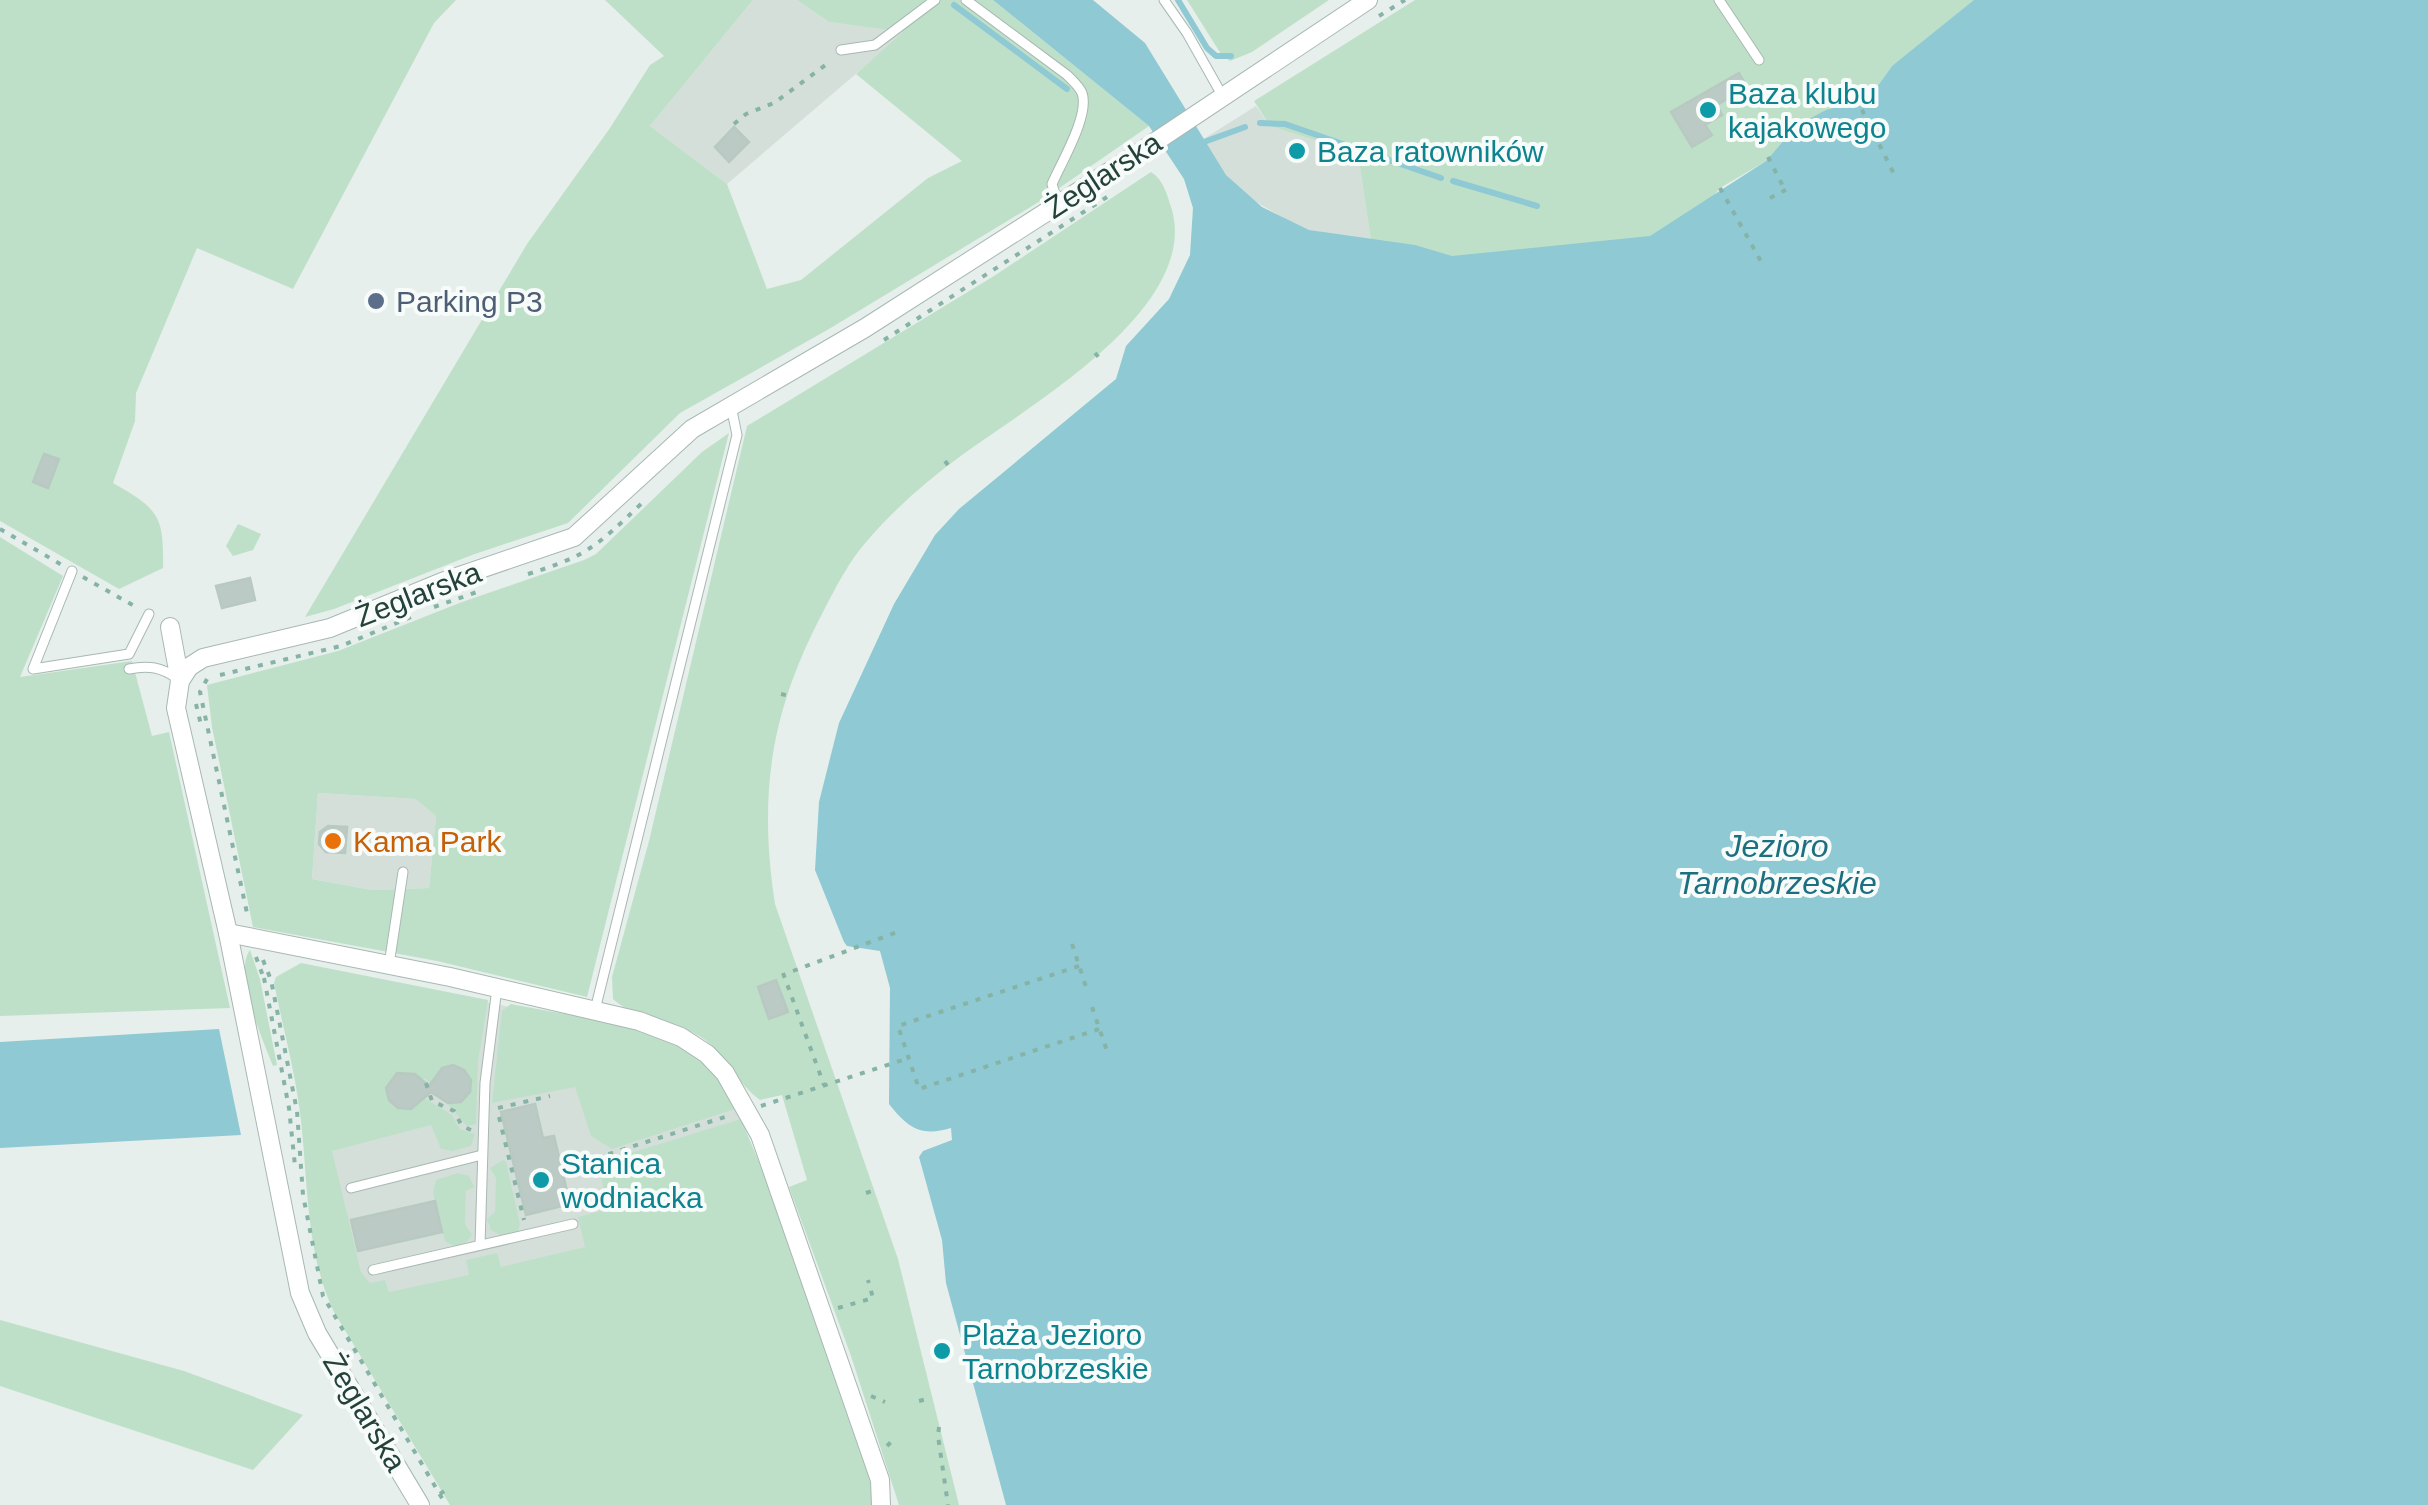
<svg xmlns="http://www.w3.org/2000/svg" width="2428" height="1505" font-family="Helvetica,sans-serif">
  <style>
    .built { fill: #d4dfda }
    .green { fill: #bfe0c8; fill-rule: evenodd }
    .water { fill: #8ec9d4 }
    .lines { fill: none; stroke-linecap: round; stroke-linejoin: round }
    .stream { stroke: #8ec9d4; stroke-width: 6 }
    .building { fill: #bbcac4; stroke: #b8c9c2; stroke-width: 2.5 }
    .lane-casing { stroke: #a8b8b2; stroke-width: 11 }
    .street-casing { stroke: #a8b8b2; stroke-width: 20 }
    .path { stroke: #86b3a5; stroke-width: 4; stroke-dasharray: 5 8; stroke-linecap: butt }
    .lane { stroke: #fff; stroke-width: 9 }
    .street { stroke: #fff; stroke-width: 18 }
    .culture-dot { fill: #0f9aa8; stroke: #f7fbf9; stroke-width: 4 }
    .service-dot { fill: #5c6f8a; stroke: #f7fbf9; stroke-width: 4 }
    .food-dot { fill: #e8710a; stroke: #f7fbf9; stroke-width: 4 }
    .labels { text-anchor: middle; dominant-baseline: central; stroke-width: 8; stroke-linejoin: round; paint-order: stroke }
    .culture-label { font-size: 30px; fill: #0d838f; stroke: #f7fbf9; text-anchor: start }
    .street-label { font-size: 30px; fill: #24423a; stroke: #f7fbf9 }
    .service-label { font-size: 30px; fill: #4e5e75; stroke: #f7fbf9; text-anchor: start }
    .food-label { font-size: 30px; fill: #c56008; stroke: #f7fbf9; text-anchor: start }
    .water-label { font-size: 32px; font-style: italic; fill: #1c6f80; stroke: #f7fbf9 }
  </style>
  <rect width="100%" height="100%" fill="#e6efeb"/>
  <!-- built -->
  <g class="built">
    <polygon points="753,0 797,0 829,22 905,32 727,184 650,126"/>
    <polygon points="1256,106 1270,126 1358,154 1371,241 1309,230 1290,222 1248,197 1226,175 1202,140"/>
    <polygon points="318,793 417,799 436,816 429,888 372,890 312,879"/>
    <polygon points="297,966 310,966 641,1034 736,1109 774,1217 372,1308 353,1297"/>
  </g>
  <!-- green -->
  <g class="green">
    <path d="M 0,0 L 456,0 L 434,23 L 293,289 L 197,248 L 136,393 L 135,421 L 113,483 C 159,509 164,516 163,568 L 119,589 L 0,521 Z"/>
    <polygon points="605,0 753,0 650,126 727,184 767,289 801,280 928,178 962,161 856,74 903,32 829,22 797,0 993,0 1149,126 1042,200 829,329 680,413 568,523 472,555 334,609 305,617 527,244 610,128 650,65 664,56"/>
    <polygon points="1187,0 1329,0 1252,52 1230,61 1221,54"/>
    <polygon points="1415,0 2000,0 1892,66 1869,98 1848,103 1796,126 1766,161 1720,188 1633,295 1371,241 1358,154 1270,126 1254,101"/>
    <path d="M 1151,172 C 1164,180 1167,195 1172,210 C 1199,309 1029,406 962,455 C 928,480 895,508 867,541 C 849,561 836,587 823,612 C 771,711 758,793 775,904 L 898,1259 L 959,1505 L 899,1505 L 851,1356 L 789,1187 L 807,1180 L 782,1095 L 760,1100 C 737,1084 726,1053 701,1037 C 673,1019 637,1021 613,999 L 612,977 L 649,841 L 747,426 L 994,276 Z"/>
    <path d="M 729,433 L 587,997 L 437,961 L 253,927 L 212,727 L 207,685 L 338,651 L 462,602 L 584,560 L 596,554 L 702,452 ZM 318,793 L 416,799 L 436,816 L 429,888 L 372,890 L 312,879 Z"/>
    <polygon points="238,524 261,534 253,550 233,556 226,546"/>
    <polygon points="0,537 63,576 20,677 132,661 152,736 169,732 230,1008 0,1016"/>
    <path d="M 250,950 L 260,979 L 277,1065 L 273,1066 C 263,1041 233,972 250,950 Z"/>
    <path d="M 301,963 L 488,1000 L 478,1062 L 476,1124 L 467,1126 L 426,1079 L 420,1079 L 423,1097 L 452,1115 L 460,1129 L 475,1134 L 471,1146 L 453,1151 L 441,1149 L 431,1125 L 332,1151 L 361,1272 L 370,1283 L 385,1280 L 389,1292 L 469,1275 L 466,1260 L 497,1253 L 501,1267 L 585,1247 L 578,1217 L 608,1209 L 598,1163 L 741,1119 L 770,1189 L 872,1473 L 874,1505 L 450,1505 L 334,1312 C 306,1254 308,1183 301,1121 C 296,1075 283,1028 274,983 L 276,977 Z"/>
    <path d="M 511,1004 C 564,1015 650,1024 694,1053 C 714,1066 724,1089 735,1109 L 612,1149 L 591,1136 L 575,1087 L 492,1103 L 502,1011 Z"/>
    <polygon points="503,1160 506,1162 520,1224 518,1232 500,1235 491,1230 487,1219 495,1212 496,1178 490,1168"/>
    <path d="M 458,1173 L 469,1176 L 474,1187 L 466,1191 L 465,1224 L 472,1235 C 465,1247 455,1249 445,1241 L 433,1192 L 436,1180 Z"/>
    <polygon points="0,1320 184,1371 303,1415 253,1470 0,1386"/>
  </g>
  <!-- water -->
  <g class="water">
    <path d="M 993,0 L 1093,0 L 1145,43 L 1226,175 L 1262,207 L 1309,230 L 1415,245 L 1452,256 L 1650,236 L 1766,161 L 1796,126 L 1826,110 L 1869,98 L 1892,66 L 1974,0 L 2428,0 L 2428,1505 L 1006,1505 L 946,1283 L 942,1240 L 919,1157 L 923,1151 L 952,1140 L 951,1128 C 921,1137 908,1128 889,1104 L 890,988 L 880,951 L 847,946 L 844,942 L 815,870 L 819,802 L 839,723 L 894,604 L 935,535 L 959,509 L 1116,379 L 1126,346 L 1169,299 L 1190,255 L 1193,208 L 1184,179 L 1149,126 Z"/>
    <polygon points="219,1029 241,1135 0,1148 0,1042"/>
  </g>
  <g class="lines">
    <!-- stream -->
    <g class="stream">
      <polyline points="1178,0 1207,48 1216,56 1231,56"/>
      <polyline points="954,5 1067,89"/>
      <polyline points="1260,123 1285,124 1441,178"/>
      <polyline points="1204,142 1245,127"/>
      <polyline points="1453,181 1537,206"/>
    </g>
  </g>
  <!-- building -->
  <g class="building">
    <polygon points="1739,73 1747,87 1717,105 1722,115 1705,125 1712,135 1692,147 1671,112"/>
    <polygon points="734,127 749,142 729,162 715,147"/>
    <polygon points="44,454 59,459 48,488 33,482"/>
    <polygon points="250,578 255,600 222,608 216,586"/>
    <polygon points="328,826 347,827 345,853 326,852 319,844 320,832"/>
    <polygon points="776,980 788,1012 769,1019 758,987"/>
    <polygon points="453,1065 464,1070 471,1080 470,1092 461,1102 448,1103 431,1092 411,1109 398,1108 389,1100 386,1088 397,1073 415,1074 429,1086 442,1068"/>
    <polygon points="535,1104 543,1138 554,1136 570,1204 526,1215 501,1112"/>
    <polygon points="435,1201 442,1232 358,1251 351,1220"/>
  </g>
  <g class="lines">
    <!-- lane casing -->
    <g class="lane-casing">
      <g id="lane">
        <path d="M 966,0 L 1067,75 C 1073,81 1079,86 1082,93 C 1090,115 1061,163 1052,184 L 1058,204"/>
        <polyline points="1164,0 1187,33 1222,95"/>
        <polyline points="1719,0 1759,60"/>
        <polyline points="841,50 875,45 935,0"/>
        <polyline points="72,571 33,669 129,654 149,614"/>
        <path d="M 129,669 C 148,665 162,667 178,679"/>
        <polyline points="389,965 403,872"/>
        <polyline points="595,1010 737,435 731,406"/>
        <polyline points="351,1188 482,1155"/>
        <polyline points="480,1245 485,1083 497,988"/>
        <polyline points="373,1270 573,1224"/>
      </g>
    </g>
    <!-- street casing -->
    <g class="street-casing">
      <g id="street">
        <polyline points="170,627 180,681"/>
        <polyline points="228,933 450,977 639,1021 681,1037 707,1054 725,1073 760,1135 880,1480 881,1505"/>
        <polyline points="420,1505 317,1333 300,1293 228,933 176,708 180,681 189,667 203,658 330,628 442,582 574,537 692,429 865,328 1134,156 1368,0"/>
      </g>
    </g>
    <!-- path -->
    <g class="path">
      <polyline points="1379,16 1405,0"/>
      <polyline points="1856,98 1894,174"/>
      <polyline points="734,124 746,114 774,103 831,61"/>
      <polyline points="1768,157 1785,190"/>
      <polyline points="1720,188 1763,265"/>
      <polyline points="1770,198 1791,187"/>
      <polyline points="884,340 1107,197"/>
      <polyline points="1095,353 1103,362"/>
      <polyline points="945,461 951,469"/>
      <polyline points="0,529 62,565"/>
      <path d="M 528,574 C 587,556 597,546 641,504"/>
      <polyline points="83,577 136,607"/>
      <polyline points="434,607 477,592"/>
      <polyline points="220,675 341,646 411,617"/>
      <polyline points="207,679 200,692 248,918"/>
      <polyline points="781,694 790,696"/>
      <polyline points="196,704 202,729"/>
      <polyline points="1072,944 1086,987"/>
      <polyline points="256,957 263,976"/>
      <polyline points="263,960 271,980 297,1111 303,1195 323,1296 446,1505"/>
      <polyline points="1079,966 898,1026 919,1089 1099,1029"/>
      <polyline points="793,971 900,931"/>
      <polyline points="783,973 824,1085"/>
      <polyline points="264,978 289,1108 295,1166"/>
      <polyline points="1092,1007 1107,1051"/>
      <polyline points="426,1083 432,1101 454,1111 462,1126 471,1130"/>
      <polyline points="761,1106 909,1058"/>
      <polyline points="498,1108 550,1096"/>
      <polyline points="499,1117 524,1220"/>
      <polyline points="596,1158 728,1116"/>
      <polyline points="866,1193 875,1190"/>
      <polyline points="838,1308 873,1298 868,1280"/>
      <polyline points="871,1396 885,1402"/>
      <polyline points="919,1401 931,1398"/>
      <polyline points="939,1427 938,1436 948,1505"/>
      <polyline points="887,1446 896,1437"/>
      <polyline points="440,1494 450,1487"/>
    </g>
    <!-- lane -->
    <use href="#lane" class="lane"/>
    <!-- street -->
    <use href="#street" class="street"/>
  </g>
  <!-- markers -->
  <g class="culture-dot">
    <circle cx="1708" cy="110" r="10"/>
    <circle cx="1297" cy="151" r="10"/>
    <circle cx="541" cy="1180" r="10"/>
    <circle cx="942" cy="1351" r="10"/>
  </g>
  <circle class="service-dot" cx="376" cy="301" r="10"/>
  <circle class="food-dot" cx="333" cy="841" r="10"/>
  <g class="labels">
    <!-- culture labels -->
    <g class="culture-label">
      <text x="1728" y="93">Baza klubu<tspan x="1728" dy="34">kajakowego</tspan></text>
      <text x="1317" y="151">Baza ratowników</text>
      <text x="561" y="1163">Stanica<tspan x="561" dy="34">wodniacka</tspan></text>
      <text x="962" y="1334">Plaża Jezioro<tspan x="962" dy="34">Tarnobrzeskie</tspan></text>
    </g>
    <!-- street labels -->
    <g class="street-label">
      <text transform="translate(1103 175) rotate(-33)">Żeglarska</text>
      <text transform="translate(418 594) rotate(-21)">Żeglarska</text>
      <text transform="translate(365 1412) rotate(59)">Żeglarska</text>
    </g>
    <!-- service labels -->
    <g class="service-label">
      <text x="396" y="301">Parking P3</text>
    </g>
    <!-- food labels -->
    <g class="food-label">
      <text x="353" y="841">Kama Park</text>
    </g>
    <!-- water labels -->
    <g class="water-label">
      <text x="1777" y="846">Jezioro<tspan x="1777" dy="37">Tarnobrzeskie</tspan></text>
    </g>
  </g>
</svg>
